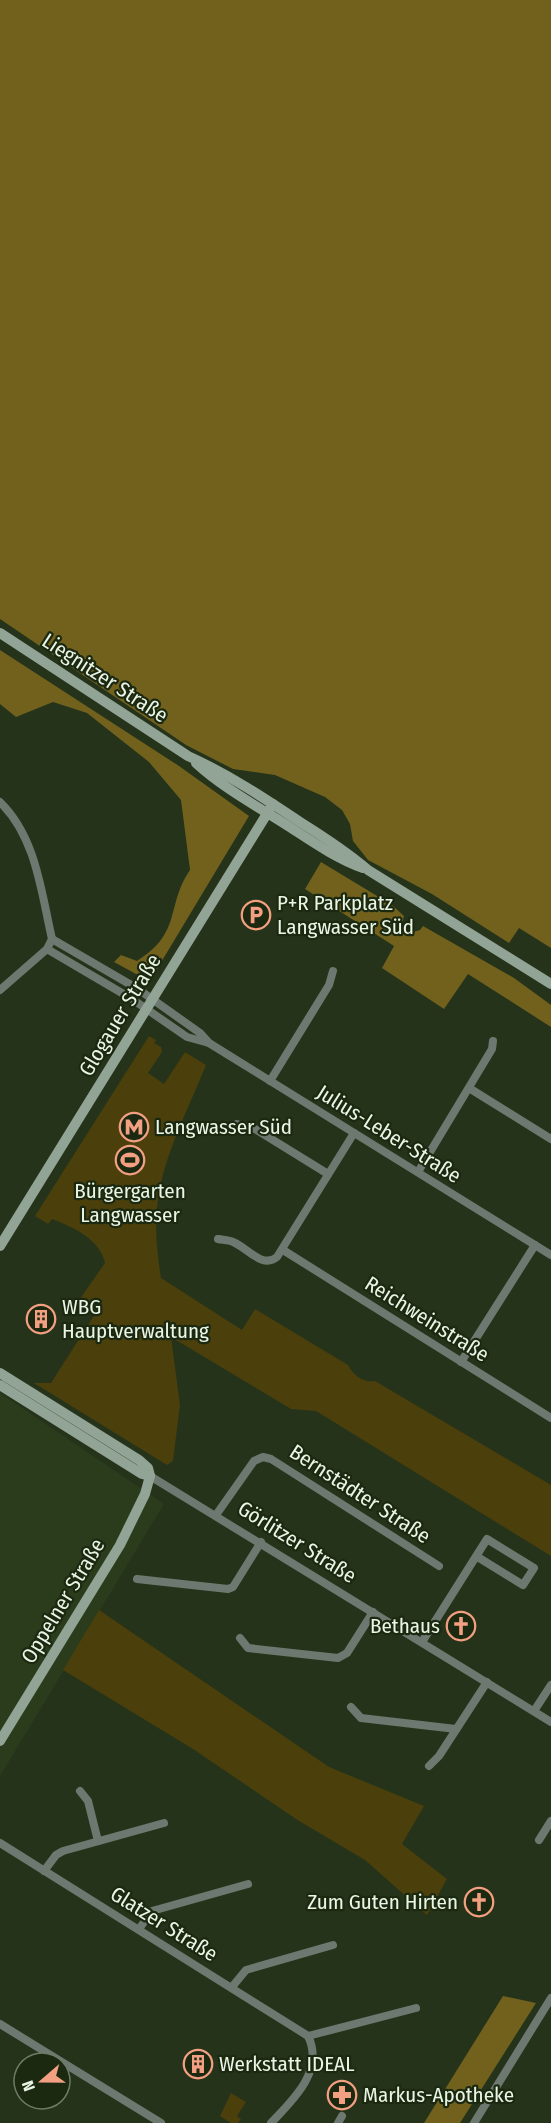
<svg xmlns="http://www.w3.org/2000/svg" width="551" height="2123" font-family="'Fira Sans Condensed',sans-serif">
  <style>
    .built { fill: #2b3c1d }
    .green { fill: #4b3f0c }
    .forest { fill: #71611d }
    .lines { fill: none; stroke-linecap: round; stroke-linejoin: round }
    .street { stroke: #6d7970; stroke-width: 8 }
    .secondary { stroke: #91a495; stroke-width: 10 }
    .labels { text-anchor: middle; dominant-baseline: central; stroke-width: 4.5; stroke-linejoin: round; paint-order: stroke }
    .street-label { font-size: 21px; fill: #ebf5e5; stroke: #1b2911 }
    .poi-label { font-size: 21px; fill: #ebf5e5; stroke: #1b2911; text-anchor: start }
  </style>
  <rect width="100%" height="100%" fill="#25331a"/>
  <!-- built -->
  <polygon class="built" points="0,1393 164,1504 0,1776"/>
  <!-- green -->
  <g class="green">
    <path d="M 149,1036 L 156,1040 L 154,1043 L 161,1047 L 162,1052 L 148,1073 L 164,1084 L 185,1052 L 206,1065 C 189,1108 164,1154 158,1200 C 154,1226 157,1253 161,1278 L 242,1330 L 255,1309 L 348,1365 C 353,1375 363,1383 375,1381 L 551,1485 L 551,1556 L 316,1411 L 291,1409 L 171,1337 L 180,1405 L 173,1461 L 167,1465 L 34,1383 L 51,1383 L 95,1314 L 77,1303 L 105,1263 C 100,1239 73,1227 52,1219 L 48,1224 L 35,1216 Z"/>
    <polygon points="99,1610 329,1767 424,1806 402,1844 447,1879 427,1915 365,1860 299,1821 193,1749 63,1670"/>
    <polygon points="231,2093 246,2102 237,2116 241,2119 238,2123 231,2123 220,2116"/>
  </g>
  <!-- forest -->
  <g class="forest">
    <polygon points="0,0 551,0 551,948 519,928 509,943 432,894 368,860 353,841 350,824 342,810 325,797 275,775 233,769 186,745 0,619"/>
    <path d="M 0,650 L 179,766 L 249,816 L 154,974 L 147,980 L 114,962 L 121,955 L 137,961 C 183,932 165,907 190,870 L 181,800 L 149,762 L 87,713 L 53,702 L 16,717 L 0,704 Z"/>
    <polygon points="321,862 392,905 404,916 402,924 409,925 413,932 420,930 423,926 514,978 551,1005 551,1027 468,974 444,1009 382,968 394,946 305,889"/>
    <polygon points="503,1996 536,2003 460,2123 424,2123"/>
  </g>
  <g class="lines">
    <!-- street -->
    <g class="street">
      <path d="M 0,802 C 36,837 41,891 52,939 L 47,949 L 0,990"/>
      <polyline points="52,939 138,989 200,1033 209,1043 551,1255"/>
      <polyline points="47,949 132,999 187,1037 209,1043"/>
      <polyline points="270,1081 329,985 333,971"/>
      <polyline points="469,1088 551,1139"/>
      <polyline points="237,1124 255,1129 328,1174"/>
      <polyline points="418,1172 492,1049 493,1041"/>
      <path d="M 218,1239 C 223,1240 229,1240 233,1242 C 248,1248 262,1269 277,1257 L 354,1133"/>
      <polyline points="283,1250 551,1418"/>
      <polyline points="461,1362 535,1245"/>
      <polyline points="150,1476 551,1722"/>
      <polyline points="216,1515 254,1461 263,1457 271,1459 439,1566"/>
      <polyline points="137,1579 228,1589 233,1587 261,1542"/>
      <polyline points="240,1638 248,1648 338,1658 347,1653 373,1612"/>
      <polyline points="422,1642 487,1539 534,1568 523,1585 476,1556"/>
      <polyline points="351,1707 361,1718 456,1729"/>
      <polyline points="534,1711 551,1685"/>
      <polyline points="429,1766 439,1756 487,1682"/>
      <polyline points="80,1791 88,1801 98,1841"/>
      <polyline points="539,1840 551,1821"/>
      <path d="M 0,1843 L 308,2036 C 325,2071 292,2101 271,2123"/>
      <polyline points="44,1871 56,1855 63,1851 164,1823"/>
      <polyline points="139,1929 152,1911 248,1884"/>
      <polyline points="232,1987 246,1970 333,1945"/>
      <polyline points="0,2024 161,2123"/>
      <polyline points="308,2036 416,2008"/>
      <polyline points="338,2123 342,2116"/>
      <polyline points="474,2123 551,1998"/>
    </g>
    <!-- secondary -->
    <g class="secondary">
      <path d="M 0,633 L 188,756 C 228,774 264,798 300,822 C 324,837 347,852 368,870 L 551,984"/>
      <path d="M 196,763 C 222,787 255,805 285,824 C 310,840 335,858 363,868"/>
      <polyline points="0,1246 273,804"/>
      <polyline points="0,1373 139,1460 148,1468 150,1476"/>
      <polyline points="0,1385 142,1474 150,1476"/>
      <polyline points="0,1741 120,1545 145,1494 150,1476"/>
    </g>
  </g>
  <!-- icons -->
  <defs>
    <g id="parking-ring" transform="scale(1.5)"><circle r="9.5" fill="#1b2911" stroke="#f39f82" stroke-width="1.5"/><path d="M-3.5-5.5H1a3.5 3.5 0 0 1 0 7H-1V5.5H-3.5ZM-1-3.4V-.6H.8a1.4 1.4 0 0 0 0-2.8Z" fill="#f39f82"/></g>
    <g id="metro-ring" transform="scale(1.5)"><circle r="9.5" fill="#1b2911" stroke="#f39f82" stroke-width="1.5"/><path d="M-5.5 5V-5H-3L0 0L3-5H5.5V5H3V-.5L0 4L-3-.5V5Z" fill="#f39f82"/></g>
    <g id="stadium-ring" transform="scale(1.5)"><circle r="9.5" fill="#1b2911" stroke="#f39f82" stroke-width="1.5"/><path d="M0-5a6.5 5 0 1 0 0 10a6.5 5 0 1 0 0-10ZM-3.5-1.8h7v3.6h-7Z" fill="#f39f82"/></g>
    <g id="building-ring" transform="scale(1.5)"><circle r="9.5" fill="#1b2911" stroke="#f39f82" stroke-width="1.5"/><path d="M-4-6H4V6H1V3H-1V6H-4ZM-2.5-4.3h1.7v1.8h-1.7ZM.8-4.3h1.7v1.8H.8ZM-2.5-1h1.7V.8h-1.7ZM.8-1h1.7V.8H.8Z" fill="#f39f82"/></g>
    <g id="church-ring" transform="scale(1.5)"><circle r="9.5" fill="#1b2911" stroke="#f39f82" stroke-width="1.5"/><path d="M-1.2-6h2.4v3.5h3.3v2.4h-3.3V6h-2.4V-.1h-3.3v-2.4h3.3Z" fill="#f39f82"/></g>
    <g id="pharmacy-ring" transform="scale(1.5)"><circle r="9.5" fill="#1b2911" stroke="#f39f82" stroke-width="1.5"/><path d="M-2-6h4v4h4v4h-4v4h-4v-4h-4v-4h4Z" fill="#f39f82"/></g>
  </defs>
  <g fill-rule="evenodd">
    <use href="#parking-ring" x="256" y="915"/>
    <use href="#metro-ring" x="134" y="1127"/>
    <use href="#stadium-ring" x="130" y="1160"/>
    <use href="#building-ring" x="41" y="1319"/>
    <use href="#church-ring" x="461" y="1626"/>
    <use href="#church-ring" x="479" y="1902"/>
    <use href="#building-ring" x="198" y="2064"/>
    <use href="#pharmacy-ring" x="342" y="2095"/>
  </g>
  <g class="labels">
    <!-- street labels -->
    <g class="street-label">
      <text transform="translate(105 678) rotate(33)">Liegnitzer Straße</text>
      <text transform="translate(120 1015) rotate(-59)">Glogauer Straße</text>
      <text transform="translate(389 1134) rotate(32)">Julius-Leber-Straße</text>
      <text transform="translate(427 1319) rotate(32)">Reichweinstraße</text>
      <text transform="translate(360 1494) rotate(33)">Bernstädter Straße</text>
      <text transform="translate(297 1542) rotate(32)">Görlitzer Straße</text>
      <text transform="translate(63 1601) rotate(-59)">Oppelner Straße</text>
      <text transform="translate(164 1924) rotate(32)">Glatzer Straße</text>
    </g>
    <!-- poi labels -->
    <g class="poi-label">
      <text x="277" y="903">P+R Parkplatz<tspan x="277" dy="24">Langwasser Süd</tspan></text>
      <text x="155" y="1127">Langwasser Süd</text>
      <text x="130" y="1191" text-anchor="middle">Bürgergarten<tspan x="130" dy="24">Langwasser</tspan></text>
      <text x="62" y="1307">WBG<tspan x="62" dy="24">Hauptverwaltung</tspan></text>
      <text x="440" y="1626" text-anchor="end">Bethaus</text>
      <text x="458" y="1902" text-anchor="end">Zum Guten Hirten</text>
      <text x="219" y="2064">Werkstatt IDEAL</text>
      <text x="363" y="2095">Markus-Apotheke</text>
    </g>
  </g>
  <!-- north arrow -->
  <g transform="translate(42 2081) rotate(250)"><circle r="28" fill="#1b2911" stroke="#6e7b66" stroke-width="1.5"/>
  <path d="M0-4.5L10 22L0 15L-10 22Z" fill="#f39f82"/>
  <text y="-9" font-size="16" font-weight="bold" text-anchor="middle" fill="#ebf5e5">N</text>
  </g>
</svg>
